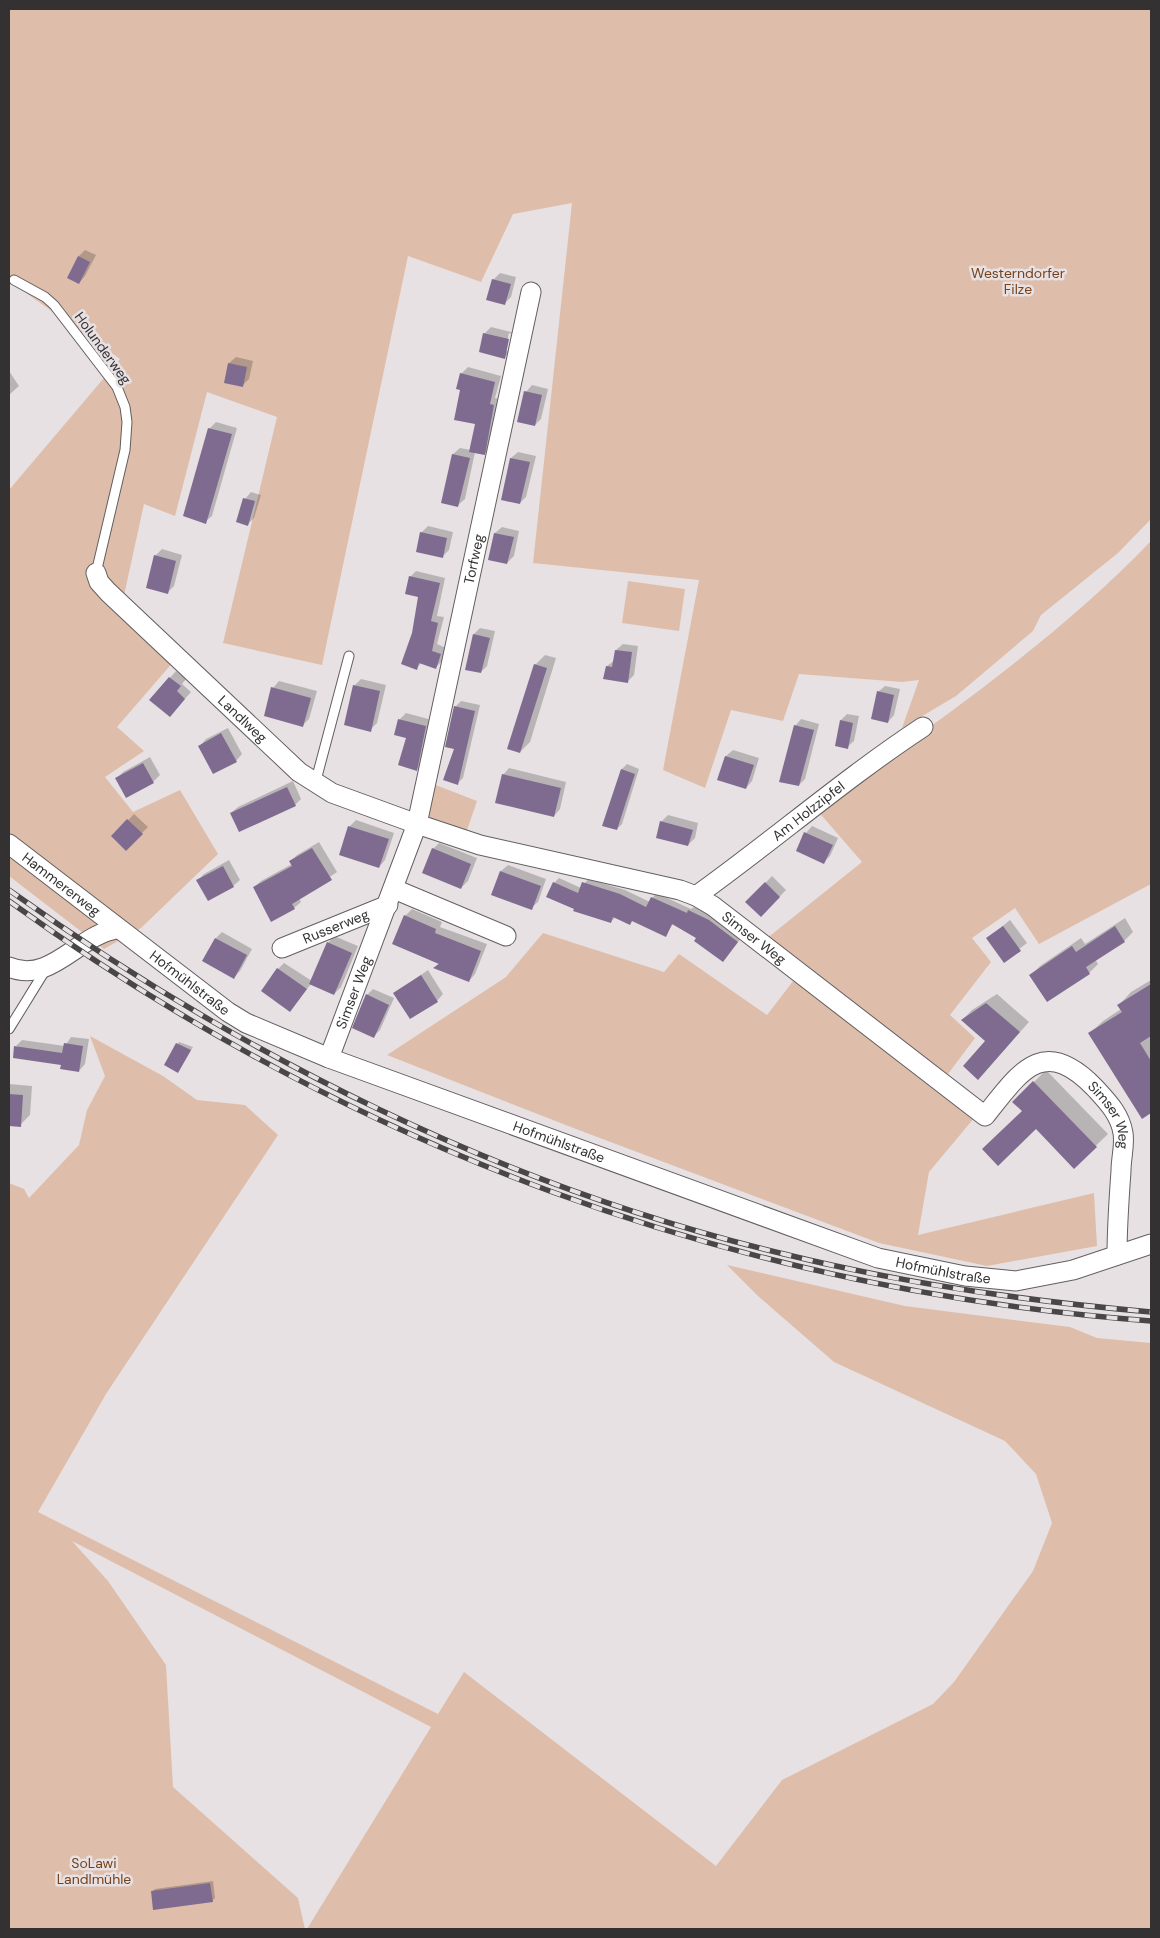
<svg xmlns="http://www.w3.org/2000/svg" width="1160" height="1938" font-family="'DM Sans',sans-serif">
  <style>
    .green { fill: #debeaa }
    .shadow { fill: #0003; fill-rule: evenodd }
    .building { fill: #7f6b90 }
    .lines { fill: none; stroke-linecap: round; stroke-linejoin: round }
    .service-casing { stroke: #635e61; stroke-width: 11 }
    .minor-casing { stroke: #635e61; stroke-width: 21 }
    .service { stroke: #fff; stroke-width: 9 }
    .minor { stroke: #fff; stroke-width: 19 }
    .rail-casing { stroke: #484647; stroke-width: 5.5 }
    .rail { stroke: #e7e1e4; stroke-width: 4; stroke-dasharray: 11; stroke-linecap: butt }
    .labels { text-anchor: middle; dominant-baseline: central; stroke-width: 5; stroke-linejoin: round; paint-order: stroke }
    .park-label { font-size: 14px; fill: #77411a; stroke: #e7e1e4 }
    .street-label { font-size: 14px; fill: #333132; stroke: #e7e1e4 }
  </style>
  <rect width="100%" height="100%" fill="#e7e1e4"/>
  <!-- green -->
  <g class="green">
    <polygon points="9,9 1151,9 1151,519 1118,553 1041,615 1033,631 956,696 902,728 919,680 902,682 799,674 783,721 731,710 705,788 663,770 699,580 533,563 572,203 513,214 481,282 408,256 322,665 223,643 277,417 207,392 175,516 144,504 123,600 181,653 117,727 144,751 105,777 133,812 180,790 218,854 141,928 104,949 9,876 9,490 120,359 9,281"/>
    <path d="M 1151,541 L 1151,884 L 1039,944 L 1015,908 L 972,938 L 991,962 L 950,1015 L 975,1038 L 945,1078 L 766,939 L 862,862 L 816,809 C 932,725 1052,644 1151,541 Z"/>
    <polygon points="628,581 685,589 679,631 622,623"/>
    <polygon points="433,784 477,801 466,833 426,818"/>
    <polygon points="543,933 664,972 679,954 767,1015 797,976 975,1117 929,1172 918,1235 1094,1193 1097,1246 987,1266 879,1243 576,1129 387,1055 506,977"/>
    <polygon points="90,1036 163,1076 197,1100 245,1105 278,1135 106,1394 38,1512 438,1714 464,1672 716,1866 782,1780 933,1704 954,1682 1033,1571 1052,1523 1036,1474 1005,1441 834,1362 758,1296 727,1265 905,1306 1070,1327 1097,1338 1151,1343 1151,1929 307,1929 431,1727 72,1541 108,1581 166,1665 173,1787 298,1898 305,1929 9,1929 9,1183 24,1189 29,1198 79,1145 87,1110 105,1076"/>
  </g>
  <!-- shadow -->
  <g class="shadow">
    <polygon points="85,250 96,255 85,276 79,283 68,278 79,256"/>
    <polygon points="500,273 516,277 511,297 505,303 493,280"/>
    <path d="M 491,327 L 515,333 L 511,351 L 505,357 L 484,334 ZM 509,333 L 512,334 L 508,351 L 505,351 Z"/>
    <polygon points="236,357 253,361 249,379 243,385 229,363"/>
    <polygon points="468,367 501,376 495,398 500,399 491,447 484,454 475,452 465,499 458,505 442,502 453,454 460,448 471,450 477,424 462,389 461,374"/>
    <polygon points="9,371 19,386 9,395"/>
    <polygon points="532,385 548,389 541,419 535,425 526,392"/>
    <polygon points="216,422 237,428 212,516 205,522 184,516 210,428"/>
    <polygon points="518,452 536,456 526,497 520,503 502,499 511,458"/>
    <polygon points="251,492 261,495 254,518 248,524 245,499"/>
    <polygon points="428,526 453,532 449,550 442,557 421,533"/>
    <polygon points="502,527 519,531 514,556 507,563 495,533"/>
    <polygon points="162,549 182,555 174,586 168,592 155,556"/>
    <polygon points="416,571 445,578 437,616 444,617 437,644 446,648 442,661 436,667 422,662 417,668 413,633 420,596 410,577"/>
    <polygon points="480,628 495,631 487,666 481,672 474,634"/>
    <polygon points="623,644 638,646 634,675 627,682 607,666 615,660 616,650"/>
    <polygon points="545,655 556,658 530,742 520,752 535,665"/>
    <polygon points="176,671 186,679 182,684 191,692 176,709 151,699"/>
    <polygon points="361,679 386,685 377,723 371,729 354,686"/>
    <polygon points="279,681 317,691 309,719 303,725 273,688"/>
    <polygon points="885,686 900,689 894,715 888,722 878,692"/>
    <polygon points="461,701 480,705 463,778 458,783 455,707"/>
    <polygon points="406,713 432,720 423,763 417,769 408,737 396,734 400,719"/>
    <polygon points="847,714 859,716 854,741 847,747 841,720"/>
    <polygon points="801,719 819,724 805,779 799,785 795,726"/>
    <polygon points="228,728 242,754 236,761 200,746 206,739"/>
    <polygon points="733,750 759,758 752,781 746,788 719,779 726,756"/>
    <polygon points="150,757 160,775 153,782 116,779 123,772"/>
    <polygon points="627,764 639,769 622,824 617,829 603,825 622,769"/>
    <polygon points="509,768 566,782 560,809 554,816 503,775"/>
    <polygon points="293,781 301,799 295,805 231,813 238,807"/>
    <polygon points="134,814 148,827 126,849 113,836"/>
    <polygon points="668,815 698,823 695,838 688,845 661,822"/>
    <polygon points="356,820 394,833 385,860 379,867 349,827"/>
    <polygon points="812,826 838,838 830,856 823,863 797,850 806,833"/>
    <polygon points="319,842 337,872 299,898 301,902 294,908 254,887 261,881 292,864 291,861 297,855"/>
    <polygon points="439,843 477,858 468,881 461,888 433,849"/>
    <polygon points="229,860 240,880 233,886 198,880 204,874"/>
    <polygon points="508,865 546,879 538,902 531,908 493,894 501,871"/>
    <polygon points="772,876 786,890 761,916 747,902"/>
    <polygon points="559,878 581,888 588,879 625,890 650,902 656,893 691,909 694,907 714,916 742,937 723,961 698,938 673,924 666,935 633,920 616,917 610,922 575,908 554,883"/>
    <polygon points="412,909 442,922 440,927 487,944 475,974 469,981 435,967 439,963 405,916"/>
    <polygon points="1125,918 1133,932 1124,941 1095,959 1098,964 1089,973 1047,1000 1031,975 1040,966 1081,938 1085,944"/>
    <polygon points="1010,920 1027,943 1004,961 988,938"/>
    <polygon points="222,932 252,949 240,971 234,977 216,938"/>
    <polygon points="334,936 358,946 341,987 334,994 311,984 290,1010 278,969 284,963 312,981 328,943"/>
    <polygon points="428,970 443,994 437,1001 395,993"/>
    <polygon points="1151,980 1151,1112 1143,1117 1090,1033 1103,1021 1121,1009 1119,1005 1131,992"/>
    <polygon points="373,989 394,998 380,1030 374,1036 367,995"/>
    <polygon points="997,994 1029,1022 988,1068 987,1041 962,1020 972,1010"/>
    <polygon points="71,1037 89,1039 85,1064 79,1071 16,1046 22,1040 65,1046"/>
    <polygon points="179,1042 193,1047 178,1072 177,1045"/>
    <polygon points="1046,1070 1108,1134 1074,1167 1014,1102"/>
    <polygon points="9,1084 32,1086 30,1115 20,1125 9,1125"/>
    <polygon points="213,1881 215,1898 212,1901 152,1892 155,1889"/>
  </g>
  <!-- building -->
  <g class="building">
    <polygon points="78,256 90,262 79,284 67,278"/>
    <polygon points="492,279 511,284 505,305 486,300"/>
    <polygon points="483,333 509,339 505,359 479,352"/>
    <polygon points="228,363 247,367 243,387 224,383"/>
    <polygon points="460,373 495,382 490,404 494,405 485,455 469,452 475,424 454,420 460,390 456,389"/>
    <polygon points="524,391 542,395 535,426 517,422"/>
    <polygon points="208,428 232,434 206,524 183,516"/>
    <polygon points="452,454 470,458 458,507 441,503"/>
    <polygon points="510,458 530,462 520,504 501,500"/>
    <polygon points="243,498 255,501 248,526 236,522"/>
    <polygon points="420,532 447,538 443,558 416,552"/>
    <polygon points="494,533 514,537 507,564 488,560"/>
    <polygon points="154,555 176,561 168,594 146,588"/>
    <polygon points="409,576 440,583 431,621 438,623 432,651 441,654 436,669 419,663 417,670 401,664 412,633 418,597 405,594"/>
    <polygon points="473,634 490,638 481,673 465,670"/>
    <polygon points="615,650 632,652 628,683 603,679 606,666 612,667"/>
    <polygon points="534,664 547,668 520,753 507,749"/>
    <polygon points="169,677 181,686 177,691 185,699 170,717 149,700"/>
    <polygon points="353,685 380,691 371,732 344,725"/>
    <polygon points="271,687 311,698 303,727 264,716"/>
    <polygon points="877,691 894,695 888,723 871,719"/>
    <polygon points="454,706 475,711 458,785 443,780 454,749 445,747"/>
    <polygon points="398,719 426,726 417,771 398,765 406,738 394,735"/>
    <polygon points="840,720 853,723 848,749 835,746"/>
    <polygon points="794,725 814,730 799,786 779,782"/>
    <polygon points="221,733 237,762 213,774 198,746"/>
    <polygon points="725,756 754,765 746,789 717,780"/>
    <polygon points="143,763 154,783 126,798 115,778"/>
    <polygon points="621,769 635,774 617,830 602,826"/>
    <polygon points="502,774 561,788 554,817 495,803"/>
    <polygon points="287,787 296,806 239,832 230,813"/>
    <polygon points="127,819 143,834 126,851 111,836"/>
    <polygon points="660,821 693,830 688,846 656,838"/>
    <polygon points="348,826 389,839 379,868 339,855"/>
    <polygon points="804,832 833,845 824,864 796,851"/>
    <polygon points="312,848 332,880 292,904 295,909 271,922 253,887 292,866 289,861"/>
    <polygon points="432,848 471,864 461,889 422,873"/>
    <polygon points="223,866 234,887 208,901 196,880"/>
    <polygon points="500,871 541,886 532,910 491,895"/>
    <polygon points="553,882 578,893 582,882 620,894 646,907 651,897 687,913 688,910 709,920 738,942 723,962 694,941 696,938 672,924 666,937 632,921 630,925 613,917 611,923 573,911 574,909 546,897"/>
    <polygon points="765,882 780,897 761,917 745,902"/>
    <polygon points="404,915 436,929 435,933 481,951 469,982 433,968 439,964 392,944"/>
    <polygon points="1003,926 1021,951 1004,963 986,938"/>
    <polygon points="1115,926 1125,942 1086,967 1090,974 1047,1002 1029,975 1072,946 1076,952"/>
    <polygon points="215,938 247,955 234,979 202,961"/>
    <polygon points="327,942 352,953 334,995 309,984"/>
    <polygon points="277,968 307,989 290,1012 261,991"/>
    <polygon points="421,975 438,1002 410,1019 393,993"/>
    <polygon points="1151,984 1151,1036 1140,1043 1151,1061 1151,1113 1142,1119 1088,1033 1122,1012 1117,1005"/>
    <polygon points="366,994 389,1005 374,1038 352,1028"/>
    <polygon points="986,1003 1020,1032 978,1080 963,1066 985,1041 961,1020"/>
    <polygon points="64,1043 83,1046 79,1072 60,1069 61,1065 13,1058 14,1046 62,1053"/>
    <polygon points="176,1043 191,1050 178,1073 164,1065"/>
    <polygon points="1033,1081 1097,1147 1074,1169 1036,1129 998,1166 982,1149 1022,1111 1012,1102"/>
    <polygon points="9,1094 23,1095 21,1127 9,1126"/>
    <polygon points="210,1883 213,1902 153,1910 151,1891"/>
  </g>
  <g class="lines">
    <!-- service casing -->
    <g class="service-casing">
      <g id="service">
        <polyline points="14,280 45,297 54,305 117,387 125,407 127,422 125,450 96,573"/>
        <polyline points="315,784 349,656"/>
        <polyline points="9,1029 46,969"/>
      </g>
    </g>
    <!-- minor casing -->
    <g class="minor-casing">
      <g id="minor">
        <path id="s1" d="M 96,573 L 99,582 L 108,592 L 299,772 L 332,793 L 417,824 L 531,292"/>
        <path id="s2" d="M 9,844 L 228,1012 L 246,1023 L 329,1058 L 878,1258 L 965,1276 L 1016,1281 L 1073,1270 L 1151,1244"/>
        <polyline points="394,889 506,936"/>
        <path id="s3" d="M 696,896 C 773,841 844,779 923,727"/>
        <path id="s4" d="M 282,948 L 388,905"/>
        <path d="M 9,967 C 49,984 77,938 112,930 L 114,925"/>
        <path id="s5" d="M 329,1058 L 417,824 L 480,845 L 680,890 L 696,896 L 713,906 L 985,1116 C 1020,1072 1043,1034 1095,1088 C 1107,1101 1120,1114 1123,1133 C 1125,1145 1121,1158 1121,1171 C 1119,1199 1117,1227 1117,1255"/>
      </g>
    </g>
    <!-- service -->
    <use href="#service" class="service"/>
    <!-- minor -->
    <use href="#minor" class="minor"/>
    <!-- rail casing -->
    <g class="rail-casing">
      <g id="rail">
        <path d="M 9,890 C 243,1057 504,1187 784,1254 C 905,1284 1027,1301 1151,1312"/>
        <path d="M 9,901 C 349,1147 732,1289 1151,1321"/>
      </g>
    </g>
    <!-- rail -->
    <use href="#rail" class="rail"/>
  </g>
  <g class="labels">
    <!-- park labels -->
    <g class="park-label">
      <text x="1018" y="273">Westerndorfer<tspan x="1018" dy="16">Filze</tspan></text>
      <text x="94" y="1863">SoLawi<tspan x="94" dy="16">Landlmühle</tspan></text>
    </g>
    <!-- street labels -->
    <g class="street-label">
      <text transform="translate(103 348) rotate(54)">Holunderweg</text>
      <text stroke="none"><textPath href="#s1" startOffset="686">Torfweg</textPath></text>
      <text stroke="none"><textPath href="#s1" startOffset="208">Landlweg</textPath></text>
      <text stroke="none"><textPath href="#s3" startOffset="141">Am Holzzipfel</textPath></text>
      <text stroke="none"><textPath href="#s2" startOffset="66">Hammererweg</textPath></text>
      <text stroke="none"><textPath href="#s4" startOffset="58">Russerweg</textPath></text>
      <text stroke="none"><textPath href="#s5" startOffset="610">Simser Weg</textPath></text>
      <text stroke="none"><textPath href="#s2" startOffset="228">Hofmühlstraße</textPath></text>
      <text stroke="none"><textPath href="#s5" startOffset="70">Simser Weg</textPath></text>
      <text stroke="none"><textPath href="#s5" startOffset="1075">Simser Weg</textPath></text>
      <text stroke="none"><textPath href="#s2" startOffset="632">Hofmühlstraße</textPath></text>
      <text stroke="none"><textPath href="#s2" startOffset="1038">Hofmühlstraße</textPath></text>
    </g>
  </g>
  <!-- border -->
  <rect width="1160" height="1938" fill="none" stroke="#333132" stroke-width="20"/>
</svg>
